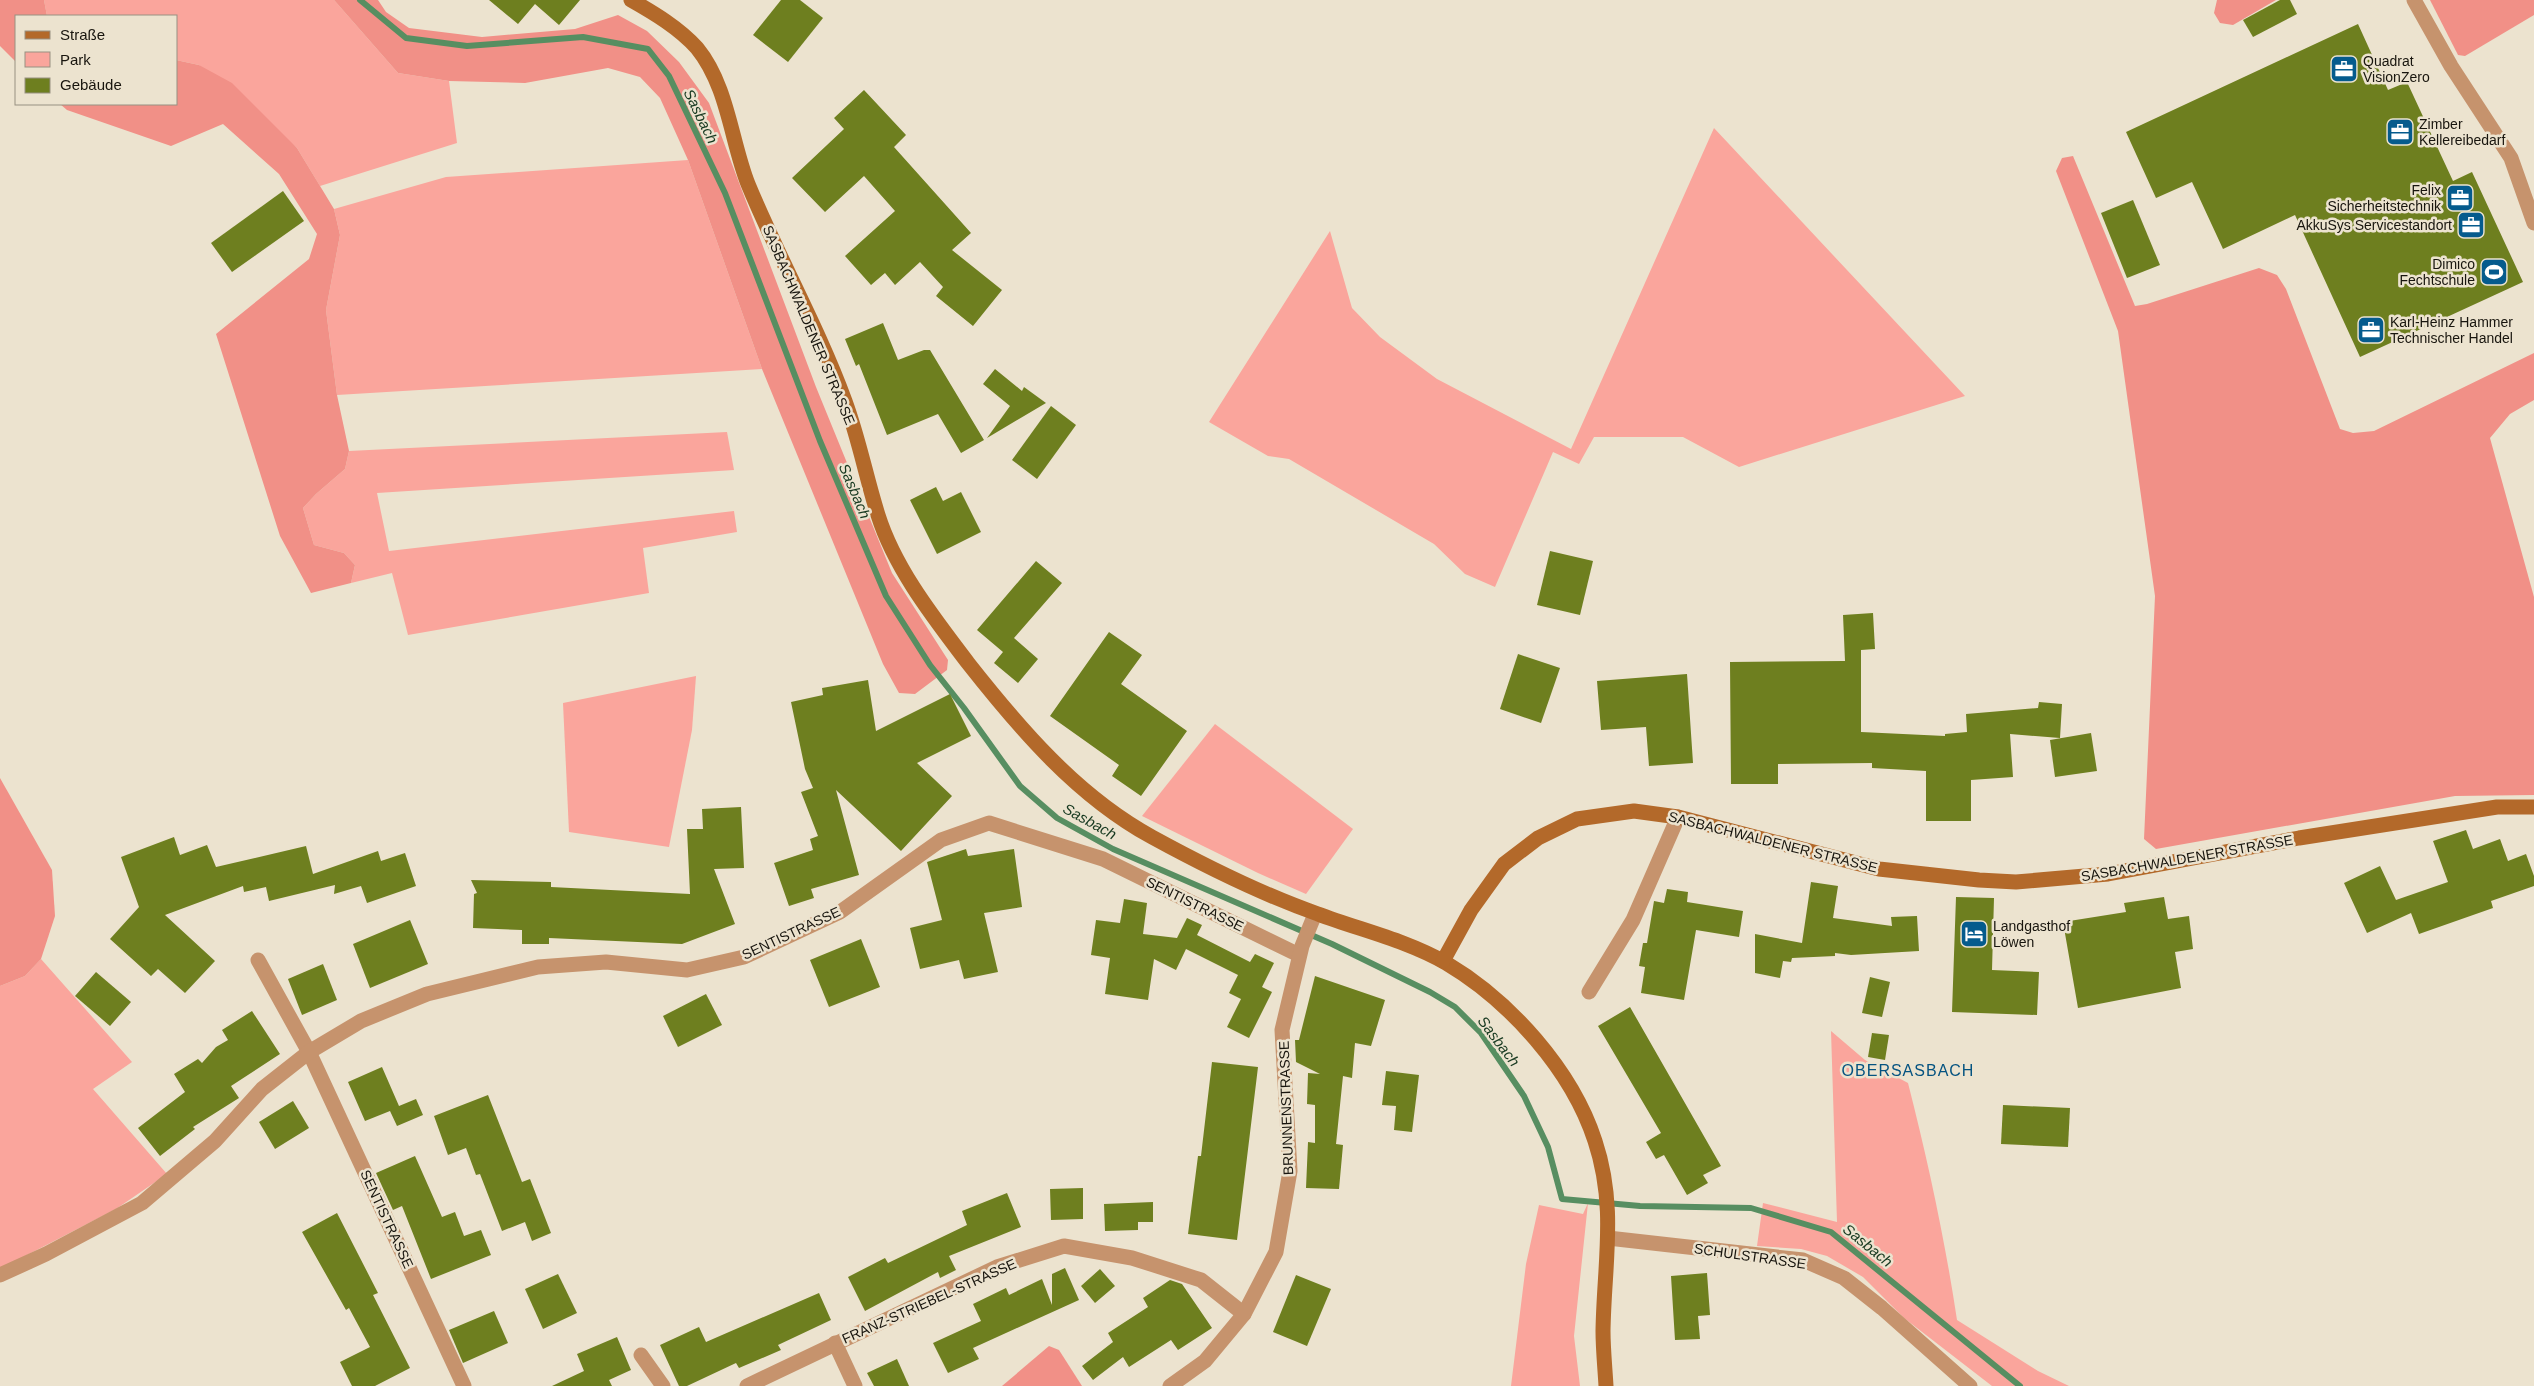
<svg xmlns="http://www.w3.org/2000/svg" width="2534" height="1386" font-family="Arial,sans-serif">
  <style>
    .green { fill: #faa59c }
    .forest { fill: #f19087 }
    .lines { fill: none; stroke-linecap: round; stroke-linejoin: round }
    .stream { stroke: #578e61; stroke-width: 6 }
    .building { fill: #6e7f1f }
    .street { stroke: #c6936d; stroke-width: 15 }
    .secondary { stroke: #b3692a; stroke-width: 15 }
    .labels { text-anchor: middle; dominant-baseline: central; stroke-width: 5; stroke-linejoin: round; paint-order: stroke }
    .poi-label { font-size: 14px; fill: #18150e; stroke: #ece3cf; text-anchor: start }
    .street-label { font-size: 14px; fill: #18150e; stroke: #ece3cf }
    .water-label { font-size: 15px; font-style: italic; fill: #173920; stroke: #ece3cf }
    .quarter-label { font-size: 16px; letter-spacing: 1px; fill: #055380; stroke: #ece3cf }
  </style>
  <rect width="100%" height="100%" fill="#ece3cf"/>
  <!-- green -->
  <g class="green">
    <polygon points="44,0 334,0 398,73 449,81 457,143 320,186 297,148 199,65 176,60 176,16 47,16"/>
    <polygon points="1714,128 1965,396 1739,467 1683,437 1594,437 1579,464 1553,452 1495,587 1465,574 1434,544 1289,459 1268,456 1209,422 1330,231 1352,308 1380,337 1437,379 1571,449"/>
    <polygon points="688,160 762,369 337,395 326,310 340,235 334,209 446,177"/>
    <polygon points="727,432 734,470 377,493 389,551 734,511 737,532 643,548 649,593 408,635 392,573 351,583 355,565 344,553 314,545 303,508 316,494 345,469 349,451"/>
    <polygon points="696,676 692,730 669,847 569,832 563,703"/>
    <polygon points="1215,724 1353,829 1306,894 1258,873 1142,816"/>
    <polygon points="41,959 132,1062 93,1089 167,1174 116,1209 0,1269 0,986 25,976"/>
    <path d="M 1831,1031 L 1865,1060 L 1908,1083 C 1928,1161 1945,1240 1957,1320 L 2038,1371 L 2069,1386 L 1992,1386 L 1904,1318 L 1863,1277 L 1827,1256 L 1801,1249 L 1757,1246 L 1763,1203 L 1837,1222 Z"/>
    <polygon points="1588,1203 1574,1336 1580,1386 1511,1386 1526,1264 1539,1205 1583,1214"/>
  </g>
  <!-- forest -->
  <g class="forest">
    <polygon points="0,0 44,0 47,16 16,16 16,62 0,46"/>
    <polygon points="334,0 378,0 386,12 409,28 482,37 575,29 618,15 647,31 679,62 709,103 816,387 892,573 948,660 947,670 915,694 899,693 883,664 762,369 688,160 660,98 640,77 608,68 525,83 449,81 398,73"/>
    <polygon points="2217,0 2276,0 2233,25 2220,23 2214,13"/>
    <polygon points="2430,0 2534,0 2534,15 2465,56 2458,55"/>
    <polygon points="176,60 199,65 232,83 297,148 334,209 340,235 326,310 337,395 349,451 345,469 316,494 303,508 314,545 344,553 355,565 351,583 311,593 280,536 216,334 309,259 317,234 279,174 223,124 171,146 67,110 60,104 176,104"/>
    <polygon points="2073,156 2135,306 2147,304 2259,268 2277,275 2286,289 2340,429 2353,433 2374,431 2534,353 2534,400 2510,414 2490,438 2534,597 2534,795 2455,796 2156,849 2144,839 2155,596 2118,331 2056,171 2062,158"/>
    <polygon points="0,778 52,870 55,916 41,959 25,976 0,986"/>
    <polygon points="1049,1346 1059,1350 1082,1386 1002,1386"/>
  </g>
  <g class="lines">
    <!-- stream -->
    <polyline class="stream" points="360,0 406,38 467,46 583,37 648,49 669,76 725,193 820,441 886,596 930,665 964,708 1020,786 1057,818 1113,849 1332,944 1430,992 1455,1007 1481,1033 1524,1096 1548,1147 1562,1199 1640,1206 1751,1208 1831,1232 2020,1386"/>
  </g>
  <!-- building -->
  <g class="building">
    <polygon points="489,0 580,0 559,25 535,4 518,24"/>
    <polygon points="781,0 800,0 823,18 788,62 753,35"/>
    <polygon points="2280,0 2290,0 2297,14 2253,37 2243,20"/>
    <polygon points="2358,24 2388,90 2407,82 2453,181 2472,172 2523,282 2360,357 2295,215 2223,249 2192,182 2156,198 2126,132"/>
    <polygon points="864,90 906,135 894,147 971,233 952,250 1002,290 973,326 936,296 943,287 920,262 895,285 885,273 871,285 845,256 895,211 864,176 825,212 792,178 844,129 834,118"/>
    <polygon points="283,191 304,221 232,272 211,243"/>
    <polygon points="2133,200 2160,265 2127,278 2101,213"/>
    <polygon points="883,323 898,360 924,350 930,350 984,440 961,453 938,414 887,435 859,364 856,366 845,339"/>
    <polygon points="995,369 1022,391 1024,387 1046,403 987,438 1010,406 983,384"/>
    <polygon points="1051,406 1076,425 1037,479 1012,460"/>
    <polygon points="936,487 943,501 961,492 981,532 937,554 910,500"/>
    <polygon points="1550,551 1593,561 1580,615 1537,605"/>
    <polygon points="1036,561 1062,583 1014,638 1038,659 1018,683 994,663 1003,652 977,630"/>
    <polygon points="1873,613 1875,649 1861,650 1861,732 1945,736 1945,734 1967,732 1966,714 2038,708 2039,702 2062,704 2060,738 2010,734 2013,777 1971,780 1971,821 1926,821 1926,771 1872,768 1872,763 1778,764 1778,784 1731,784 1730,662 1845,661 1843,615"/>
    <polygon points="1109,632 1142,655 1121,684 1187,731 1141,796 1112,776 1119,765 1050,716"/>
    <polygon points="1518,654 1560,668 1541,723 1500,709"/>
    <polygon points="1687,674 1693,763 1649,766 1646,727 1601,730 1597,681"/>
    <polygon points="868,680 876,731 950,694 971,736 917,763 952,796 901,851 836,790 859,875 811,889 814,898 789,906 774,863 813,850 810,839 818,836 801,792 813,788 805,769 791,702 823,695 822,688"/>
    <polygon points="2091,733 2097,771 2055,777 2050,740"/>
    <polygon points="741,807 744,868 714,869 735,924 682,944 549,938 549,944 522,944 522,930 473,928 474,894 477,893 471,880 551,882 551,887 690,894 687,829 703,829 702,809"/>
    <polygon points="2466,830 2473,849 2500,839 2508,861 2526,854 2534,876 2534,886 2491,901 2493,908 2419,934 2411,913 2367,933 2344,883 2380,866 2396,900 2448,882 2433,841"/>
    <polygon points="174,837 180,855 207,845 216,867 306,846 313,874 378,851 381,861 405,853 416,886 367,903 361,886 334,894 335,885 269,901 266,887 244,892 243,886 165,915 215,961 185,993 158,969 151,976 110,939 139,907 121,857"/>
    <polygon points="966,849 968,856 1014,849 1022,907 984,913 998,972 964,979 959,960 920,969 910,928 942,920 927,862"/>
    <polygon points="1811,882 1838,886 1833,918 1892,926 1891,917 1917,916 1919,951 1851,955 1835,953 1835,956 1792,958 1791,962 1783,961 1780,978 1755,973 1755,934 1802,943"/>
    <polygon points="1667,889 1688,892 1687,902 1743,911 1739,937 1696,930 1684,1000 1641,993 1645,967 1639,966 1643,943 1647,943 1654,901 1664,903"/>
    <polygon points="1956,897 1994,898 1992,970 2039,972 2037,1015 1952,1012"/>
    <polygon points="2164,897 2168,919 2189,916 2193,949 2175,952 2181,988 2078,1008 2063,922 2126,912 2124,903"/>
    <polygon points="1124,899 1147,903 1143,934 1177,938 1187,918 1202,925 1197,935 1250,962 1255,954 1274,963 1262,987 1272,992 1249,1038 1227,1027 1241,999 1229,993 1238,975 1186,949 1176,970 1154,959 1148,1000 1105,994 1110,958 1091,955 1096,920 1120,923"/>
    <polygon points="410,920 428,964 370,988 353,944"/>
    <polygon points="861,939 880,987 829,1007 810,960"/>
    <polygon points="323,964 337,1000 302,1015 288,979"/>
    <polygon points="96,972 131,1002 110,1026 75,996"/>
    <polygon points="1315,976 1385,1000 1371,1046 1355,1043 1352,1078 1343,1076 1336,1144 1343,1145 1339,1189 1306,1188 1308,1142 1315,1143 1315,1105 1307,1104 1308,1073 1320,1074 1296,1062 1295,1040 1299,1040"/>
    <polygon points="1870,977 1890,982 1882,1017 1862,1013"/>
    <polygon points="706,994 722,1025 678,1047 663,1016"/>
    <polygon points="1630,1007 1721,1166 1703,1175 1708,1183 1687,1195 1664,1155 1656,1159 1646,1142 1661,1133 1598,1026"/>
    <polygon points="252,1011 280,1054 231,1086 239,1098 193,1127 195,1129 160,1156 138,1128 185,1092 174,1074 198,1059 202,1063 216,1047 228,1040 222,1030"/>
    <polygon points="1872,1033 1889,1035 1885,1060 1868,1057"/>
    <polygon points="1212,1062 1258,1067 1237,1240 1188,1234 1198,1156 1201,1156"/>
    <polygon points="382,1067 399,1106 416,1099 423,1115 397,1126 390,1111 365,1121 348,1082"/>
    <polygon points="1386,1071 1419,1075 1412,1132 1394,1130 1396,1106 1382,1105"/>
    <polygon points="488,1095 522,1182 530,1179 551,1233 532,1241 525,1222 502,1231 480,1174 476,1175 466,1148 448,1155 434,1116"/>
    <polygon points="293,1101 309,1128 275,1149 259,1122"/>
    <polygon points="2003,1105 2070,1108 2068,1147 2001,1144"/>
    <polygon points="415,1156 442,1217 455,1212 464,1236 481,1230 491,1255 431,1279 402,1206 393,1210 376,1173"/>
    <polygon points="1083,1188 1083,1219 1051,1220 1050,1189"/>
    <polygon points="1007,1193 1021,1227 949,1256 956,1270 940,1278 938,1272 865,1311 848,1277 885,1258 888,1263 967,1225 962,1211"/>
    <polygon points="1153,1202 1153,1222 1138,1222 1138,1230 1105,1231 1104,1204"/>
    <polygon points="337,1213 378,1293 373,1295 410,1368 375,1386 352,1386 340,1362 370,1347 349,1308 346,1310 302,1232"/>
    <polygon points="1065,1268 1079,1300 973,1348 979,1359 948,1373 933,1343 981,1321 973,1304 1006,1288 1009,1295 1042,1279 1052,1305 1052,1274"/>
    <polygon points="1100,1269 1115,1286 1095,1303 1081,1286"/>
    <polygon points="1707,1273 1710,1315 1698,1316 1700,1339 1675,1340 1671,1276"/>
    <polygon points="558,1274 577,1313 543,1329 525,1289"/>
    <polygon points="1296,1275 1331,1289 1307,1346 1273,1332"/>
    <polygon points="1170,1280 1182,1284 1212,1328 1178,1350 1171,1340 1129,1367 1123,1357 1093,1380 1082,1366 1113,1342 1108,1333 1148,1307 1143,1298"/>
    <polygon points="819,1293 831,1320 778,1345 781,1350 739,1368 736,1363 687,1386 679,1386 660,1345 699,1327 706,1342"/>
    <polygon points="494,1311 508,1343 463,1363 449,1330"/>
    <polygon points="617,1337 631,1370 609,1380 612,1386 552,1386 584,1371 577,1354"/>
    <polygon points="897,1359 909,1386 874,1386 867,1373"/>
  </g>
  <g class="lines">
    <!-- street -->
    <g class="street">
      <polyline points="2414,0 2451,66 2511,158 2534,223"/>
      <polyline points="258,960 309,1052 464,1386"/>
      <polyline points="1589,992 1633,920 1678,817"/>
      <polyline points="1608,1238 1803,1260 1844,1278 1882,1308 1970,1386"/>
      <polyline points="0,1275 46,1254 142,1203 215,1141 262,1089 309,1052 361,1021 427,994 538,967 606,962 687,970 744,957 840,912 941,840 989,823 1103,859 1299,955"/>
      <polyline points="835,1343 855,1386"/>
      <polyline points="641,1355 663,1386"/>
      <polyline points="747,1386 997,1267 1064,1246 1132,1258 1201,1280 1244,1314"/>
      <polyline points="1170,1386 1205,1361 1244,1314 1276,1252 1290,1171 1282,1030 1302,946 1315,914"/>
    </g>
    <!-- secondary -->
    <g class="secondary">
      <path d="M 631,0 C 654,13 679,28 697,48 C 728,86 731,141 748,184 C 778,257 818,327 845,401 C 859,439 866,477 878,515 C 895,569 934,618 968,663 C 1020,729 1077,796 1152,837 C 1205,866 1261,894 1318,914 C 1360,930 1406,940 1446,963 C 1510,1001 1572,1070 1595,1141 C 1617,1207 1604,1264 1603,1331 C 1603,1349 1605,1368 1606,1386"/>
      <polyline points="1443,961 1471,910 1504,864 1538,838 1577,819 1634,811 1678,817 1879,869 1979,880 2016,882 2108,874 2299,838 2497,807 2534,807"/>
    </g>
  </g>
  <!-- icons -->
  <defs>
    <g id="office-square" transform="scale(1.4375)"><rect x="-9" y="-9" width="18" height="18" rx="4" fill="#055b8d" stroke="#ece3cf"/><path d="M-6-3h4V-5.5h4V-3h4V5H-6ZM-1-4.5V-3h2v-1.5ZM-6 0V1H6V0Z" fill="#fff"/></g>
    <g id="stadium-square" transform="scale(1.4375)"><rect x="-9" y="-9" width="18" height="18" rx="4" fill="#055b8d" stroke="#ece3cf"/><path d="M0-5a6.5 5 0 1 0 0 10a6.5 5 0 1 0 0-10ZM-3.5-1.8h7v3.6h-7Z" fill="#fff"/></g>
    <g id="hotel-square" transform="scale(1.4375)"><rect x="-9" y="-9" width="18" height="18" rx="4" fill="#055b8d" stroke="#ece3cf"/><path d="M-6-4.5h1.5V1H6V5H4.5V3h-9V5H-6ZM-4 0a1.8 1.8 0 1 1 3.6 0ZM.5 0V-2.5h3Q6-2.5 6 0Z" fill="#fff"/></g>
  </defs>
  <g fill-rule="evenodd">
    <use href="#office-square" x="2344" y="69"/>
    <use href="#office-square" x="2400" y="132"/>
    <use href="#office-square" x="2460" y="198"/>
    <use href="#office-square" x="2471" y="225"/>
    <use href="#stadium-square" x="2494" y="272"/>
    <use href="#office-square" x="2371" y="330"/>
    <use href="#hotel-square" x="1974" y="934"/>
  </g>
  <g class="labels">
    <!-- poi labels -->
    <g class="poi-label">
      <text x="2363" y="61">Quadrat<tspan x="2363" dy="16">VisionZero</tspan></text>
      <text x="2419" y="124">Zimber<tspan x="2419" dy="16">Kellereibedarf</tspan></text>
      <text x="2441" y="190" text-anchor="end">Felix<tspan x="2441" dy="16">Sicherheitstechnik</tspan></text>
      <text x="2452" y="225" text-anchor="end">AkkuSys Servicestandort</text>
      <text x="2475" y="264" text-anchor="end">Dimico<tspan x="2475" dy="16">Fechtschule</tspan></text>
      <text x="2390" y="322">Karl-Heinz Hammer<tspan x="2390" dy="16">Technischer Handel</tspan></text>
      <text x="1993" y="926">Landgasthof<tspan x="1993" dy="16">Löwen</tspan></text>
    </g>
    <!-- street labels -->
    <g class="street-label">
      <text transform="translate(809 325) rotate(67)">SASBACHWALDENER STRASSE</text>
      <text transform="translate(1773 842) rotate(14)">SASBACHWALDENER STRASSE</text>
      <text transform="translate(2187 858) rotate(-10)">SASBACHWALDENER STRASSE</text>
      <text transform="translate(1195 904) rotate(26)">SENTISTRASSE</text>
      <text transform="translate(791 933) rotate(-25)">SENTISTRASSE</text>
      <text transform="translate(1286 1108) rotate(-92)">BRUNNENSTRASSE</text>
      <text transform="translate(387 1219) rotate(65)">SENTISTRASSE</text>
      <text transform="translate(1750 1256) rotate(8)">SCHULSTRASSE</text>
      <text transform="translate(929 1301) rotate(-24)">FRANZ-STRIEBEL-STRASSE</text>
    </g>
    <!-- water labels -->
    <g class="water-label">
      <text transform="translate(701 116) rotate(64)">Sasbach</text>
      <text transform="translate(855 491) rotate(67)">Sasbach</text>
      <text transform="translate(1090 821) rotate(29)">Sasbach</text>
      <text transform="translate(1499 1041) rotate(53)">Sasbach</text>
      <text transform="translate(1868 1245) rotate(39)">Sasbach</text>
    </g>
    <!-- quarter labels -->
    <g class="quarter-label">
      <text x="1908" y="1070">OBERSASBACH</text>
    </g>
  </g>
  <!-- legend -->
  <rect x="15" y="15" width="162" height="90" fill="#ece3cf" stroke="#979182"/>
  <rect x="25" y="31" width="25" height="8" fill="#b3692a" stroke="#979182"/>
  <text x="60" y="40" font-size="15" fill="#18150e">Straße</text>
  <rect x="25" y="52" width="25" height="15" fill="#faa59c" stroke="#979182"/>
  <text x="60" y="65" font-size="15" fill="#18150e">Park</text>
  <rect x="25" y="78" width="25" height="15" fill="#6e7f1f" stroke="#979182"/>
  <text x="60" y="90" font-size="15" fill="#18150e">Gebäude</text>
</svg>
